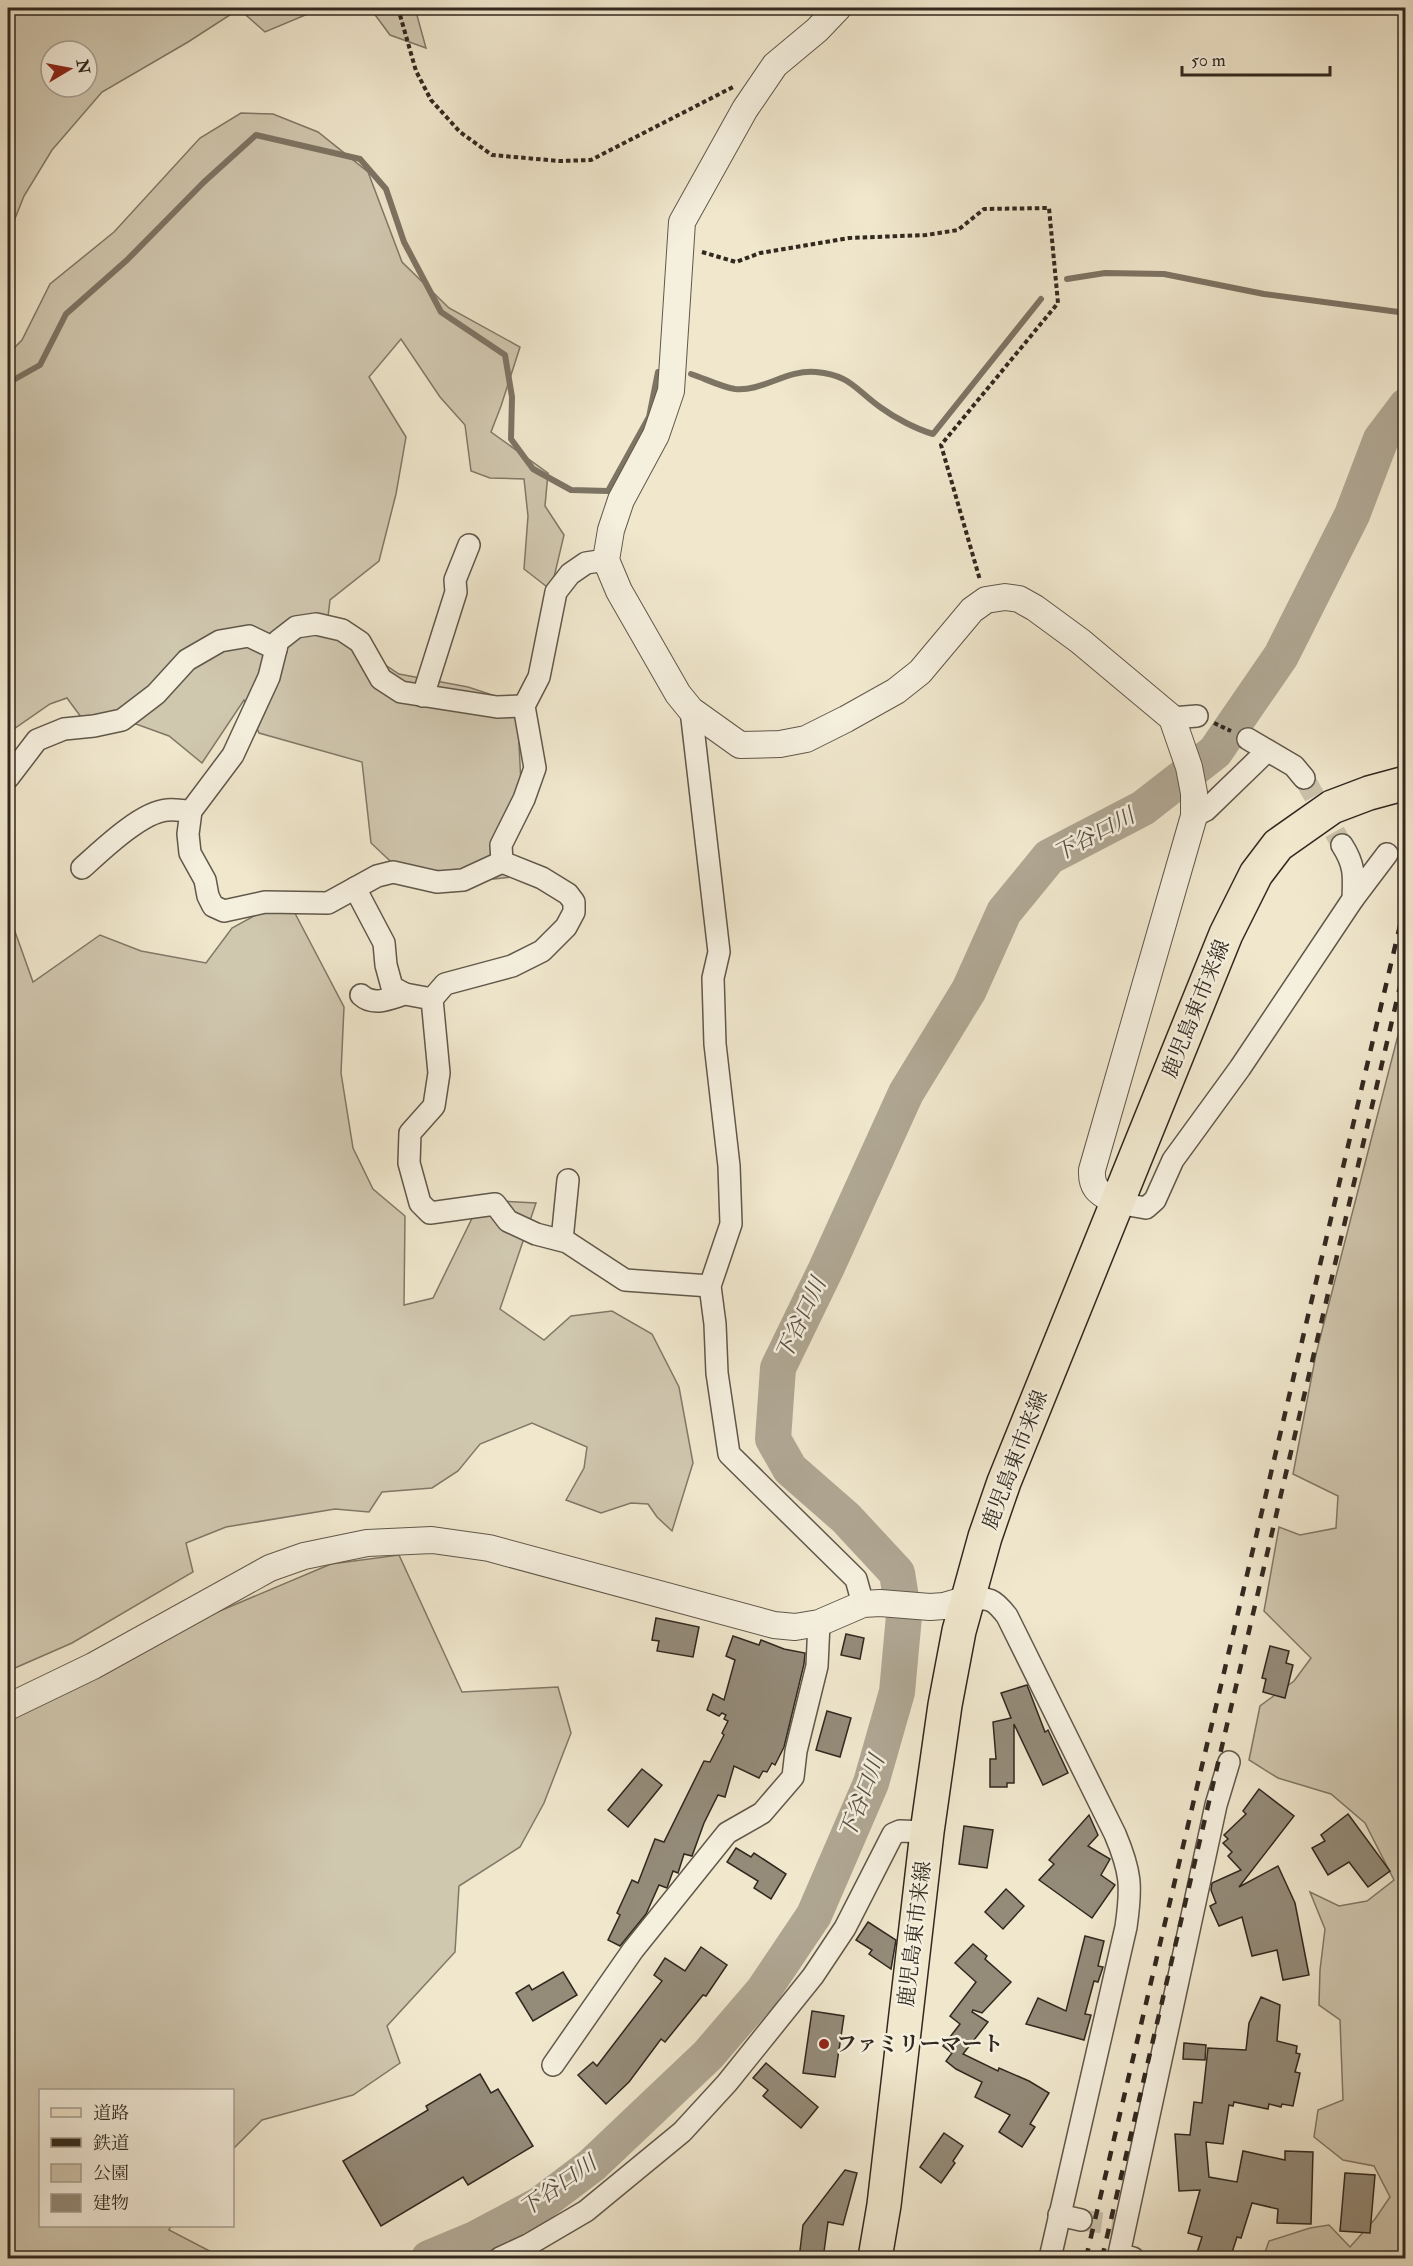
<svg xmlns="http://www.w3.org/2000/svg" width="1413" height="2266" font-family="'IM FELL Double Pica','Noto Serif JP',serif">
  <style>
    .green { fill: #d0c7af; stroke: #807867; stroke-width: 1.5; fill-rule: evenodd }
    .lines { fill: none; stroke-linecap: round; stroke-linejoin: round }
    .stream { stroke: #7d7464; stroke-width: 6 }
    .river { stroke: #afa692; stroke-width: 36 }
    .building { fill: #948b79; stroke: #31281f; stroke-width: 1.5 }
    .minor-tunnel { stroke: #cac1aa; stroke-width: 21; stroke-dasharray: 21 10; stroke-linecap: butt }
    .minor-casing { stroke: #61584a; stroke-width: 24 }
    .tertiary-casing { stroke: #61584a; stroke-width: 28 }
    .primary-casing { stroke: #31281f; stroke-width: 36 }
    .path { stroke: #31281f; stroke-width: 4; stroke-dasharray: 4.5 3; stroke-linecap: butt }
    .minor { stroke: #f5efde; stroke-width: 21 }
    .tertiary { stroke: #f5efde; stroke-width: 26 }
    .primary { stroke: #f0e7cd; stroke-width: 33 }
    .rail { stroke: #31281f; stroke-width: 4.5; stroke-dasharray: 10 10; stroke-linecap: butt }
    .poi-dot { fill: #8f2418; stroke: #f5efde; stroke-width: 2 }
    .labels { text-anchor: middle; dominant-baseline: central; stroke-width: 5; stroke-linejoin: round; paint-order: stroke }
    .street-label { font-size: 21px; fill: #31281f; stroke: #f5efde }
    .poi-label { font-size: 21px; font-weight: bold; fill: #31281f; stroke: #f5efde; text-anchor: start }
    .water-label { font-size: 22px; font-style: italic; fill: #574e42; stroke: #f5efde }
  </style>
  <rect width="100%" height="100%" fill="#f0e7cd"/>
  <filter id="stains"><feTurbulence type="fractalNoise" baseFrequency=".00333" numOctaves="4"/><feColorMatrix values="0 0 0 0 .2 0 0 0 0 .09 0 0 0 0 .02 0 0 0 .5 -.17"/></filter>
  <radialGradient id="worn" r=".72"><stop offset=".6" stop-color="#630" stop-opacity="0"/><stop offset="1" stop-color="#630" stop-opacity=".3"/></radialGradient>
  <!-- green -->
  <g class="green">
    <path d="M 8,8 L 322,8 L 265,32 L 239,9 L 188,42 L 102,92 L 52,150 L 24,196 L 8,236 ZM 51,51 L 87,51 L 87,87 L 51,87 Z"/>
    <polygon points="370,8 415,8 426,48 390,35"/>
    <polygon points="241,113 273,114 318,132 368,172 402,262 449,308 520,347 501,406 491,432 548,473 545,506 564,535 551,590 524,569 528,516 524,479 490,478 471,471 465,425 440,397 401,339 369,377 406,437 396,494 379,561 330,600 327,626 399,674 468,687 517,703 521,784 493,850 532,875 494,879 476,875 404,874 371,843 362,762 259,733 244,700 202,763 169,736 136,724 92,732 67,698 50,704 8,733 8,354 22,340 50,284 114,232 200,138"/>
    <polygon points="287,898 344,1007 341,1073 353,1148 373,1189 405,1216 404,1305 433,1298 481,1200 536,1203 500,1309 544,1340 571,1316 612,1311 652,1334 679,1387 693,1463 672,1531 657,1517 648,1504 631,1503 601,1513 566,1500 584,1468 587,1447 532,1423 480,1444 458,1471 432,1488 382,1492 369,1512 335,1509 226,1527 186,1543 193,1572 72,1643 8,1671 8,912 33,982 100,935 141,951 206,963 232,928"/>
    <polygon points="1405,1008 1405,2258 1263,2258 1269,2241 1310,2228 1329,2225 1350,2247 1375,2219 1390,2197 1374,2166 1343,2160 1314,2137 1318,2110 1343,2100 1340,2020 1319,2005 1320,1970 1325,1929 1310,1892 1339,1906 1367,1901 1394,1880 1365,1823 1331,1794 1278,1778 1249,1760 1260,1706 1294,1681 1311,1658 1264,1611 1279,1527 1300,1535 1336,1528 1338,1496 1293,1474 1316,1354"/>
    <polygon points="399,1555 462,1692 558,1687 571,1733 544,1803 520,1847 459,1886 455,1952 387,2026 400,2063 353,2095 262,2120 233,2149 232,2090 40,2090 40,2226 171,2226 169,2230 223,2258 8,2258 8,1717 215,1613 331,1564"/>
  </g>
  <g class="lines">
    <!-- stream -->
    <g class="stream">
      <polyline points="1067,279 1105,273 1164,274 1264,294 1406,313"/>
      <path d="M 691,374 C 704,378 721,387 735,389 C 762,392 787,369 816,372 C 850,375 855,389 880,407 C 895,418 916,429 933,434 L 1041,299"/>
      <polyline points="8,383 40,365 66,314 127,260 204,182 256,135 360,159 386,189 404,242 441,312 505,355 512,397 511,439 533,469 571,490 608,491 649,417 658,372"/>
    </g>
    <!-- river -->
    <polyline class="river" points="429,2258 477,2238 539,2205 592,2165 708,2055 763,1991 814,1915 871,1783 897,1692 904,1616 897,1573 846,1518 790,1469 773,1439 778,1368 826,1269 906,1093 969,990 1004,912 1049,857 1143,808 1215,752 1281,656 1352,515 1381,439 1406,406"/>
  </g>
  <!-- building -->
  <g class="building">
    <polygon points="656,1618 699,1627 693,1657 657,1651 659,1641 652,1640"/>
    <polygon points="846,1634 864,1638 860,1659 841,1655"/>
    <polygon points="733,1636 759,1645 761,1640 784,1649 805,1653 804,1664 784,1747 775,1765 772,1763 767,1772 763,1771 759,1778 734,1766 725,1797 718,1795 704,1823 692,1856 684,1854 678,1873 673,1871 667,1888 659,1885 646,1914 620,1946 608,1940 620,1915 617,1913 632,1880 638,1883 655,1839 664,1842 704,1761 710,1762 724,1735 722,1733 728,1721 724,1719 726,1715 722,1713 719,1716 707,1710 713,1694 724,1700 735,1660 726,1656"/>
    <polygon points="1270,1646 1289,1651 1286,1663 1293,1665 1285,1698 1263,1692 1266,1679 1262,1678"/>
    <polygon points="1027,1685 1045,1732 1048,1730 1068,1773 1043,1785 1014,1724 1014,1783 1007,1783 1007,1787 990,1787 990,1759 996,1759 993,1722 1011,1718 1001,1693"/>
    <polygon points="827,1711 851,1718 840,1757 816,1750"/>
    <polygon points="642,1769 662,1785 628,1827 608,1810"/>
    <polygon points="1259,1789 1294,1816 1239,1887 1278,1866 1295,1903 1309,1975 1283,1980 1277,1950 1252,1956 1242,1917 1219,1926 1210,1906 1216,1903 1211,1890 1212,1883 1241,1870 1228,1856 1232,1852 1223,1843 1228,1839 1224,1835 1246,1814 1243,1811"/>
    <polygon points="1348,1814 1390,1871 1368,1887 1349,1862 1328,1875 1312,1848 1325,1841 1321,1835"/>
    <polygon points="1089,1815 1098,1835 1088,1846 1110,1859 1101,1875 1115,1885 1092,1918 1039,1880 1054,1864 1049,1860"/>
    <polygon points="964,1826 993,1830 987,1868 959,1864"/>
    <polygon points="736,1848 751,1857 754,1853 786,1874 771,1899 754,1888 758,1881 727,1862"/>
    <polygon points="1006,1889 1024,1906 1003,1929 985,1912"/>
    <polygon points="868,1922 896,1940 891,1969 869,1954 872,1950 856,1940"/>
    <polygon points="1085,1936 1104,1941 1098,1966 1103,1967 1098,1982 1094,1981 1085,2014 1091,2015 1084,2040 1026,2024 1038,1998 1066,2011"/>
    <polygon points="973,1944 987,1956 985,1959 1011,1982 982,2013 973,2010 972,2012 988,2022 963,2054 998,2071 999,2068 1029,2081 1049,2093 1030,2124 1035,2127 1022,2147 999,2132 1010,2115 975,2097 982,2082 956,2069 946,2061 952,2053 943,2046 960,2024 950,2016 976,1982 955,1963"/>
    <polygon points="701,1947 727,1965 706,1996 703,1995 665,2042 661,2039 629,2082 606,2104 578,2075 593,2062 597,2066 662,1981 654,1975 665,1958 685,1971"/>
    <polygon points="563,1972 577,1995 533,2021 516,1993 529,1985 532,1990"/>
    <polygon points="1261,1997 1280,2005 1277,2041 1297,2046 1296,2053 1300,2054 1295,2072 1300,2073 1293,2106 1282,2104 1281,2107 1269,2104 1268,2109 1234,2102 1233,2106 1229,2105 1223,2144 1206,2142 1209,2177 1237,2182 1243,2151 1285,2160 1285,2151 1313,2152 1311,2224 1277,2223 1278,2209 1252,2203 1241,2238 1237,2237 1230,2259 1195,2259 1202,2237 1188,2233 1200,2190 1179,2191 1175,2134 1190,2135 1194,2102 1202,2103 1208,2048 1246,2050 1249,2023"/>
    <polygon points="812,2011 844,2016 835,2077 803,2073"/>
    <polygon points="1184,2043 1206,2045 1205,2060 1183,2059"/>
    <polygon points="766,2063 818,2107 801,2128 763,2096 768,2090 753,2078"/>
    <polygon points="480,2074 491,2093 498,2089 533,2146 468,2185 463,2177 381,2226 343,2161 428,2110 426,2106"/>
    <polygon points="944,2133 963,2146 953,2161 955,2163 941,2183 920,2167"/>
    <polygon points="845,2170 857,2173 843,2225 828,2222 823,2259 799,2259 803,2225"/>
    <polygon points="1345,2173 1375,2175 1370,2233 1340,2231"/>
  </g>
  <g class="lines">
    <!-- minor-tunnel -->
    <g class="minor-tunnel">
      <polyline points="1304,778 1342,845"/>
      <polyline points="1081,2220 1125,2226"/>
    </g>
    <!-- minor casing -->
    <g class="minor-casing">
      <g id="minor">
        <polyline points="606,560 586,563 570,574 556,592 539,677 524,706 535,768 524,799 501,845 502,862 542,878 568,894 574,902 574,912 566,927 542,951 512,966 445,984 432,999 439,1073 434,1106 410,1133 409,1163 420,1203 430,1213 495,1204 508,1221 536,1234 567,1242 625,1280 710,1286"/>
        <polyline points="423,696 456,592 455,580 469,545"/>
        <polyline points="691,710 719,952 713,978 715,1044 729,1166 731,1224 710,1286 715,1324 717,1373 729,1454 856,1579 863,1604"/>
        <polyline points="1172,718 1197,716"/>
        <polyline points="1248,739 1294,766 1304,778"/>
        <polyline points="8,778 37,740 64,729 94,726 122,720 156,694 187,660 220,641 249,636 276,649"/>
        <polyline points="1194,816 1206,810 1267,751"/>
        <polyline points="502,862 463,880 437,882 393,872 377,876 328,903 265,902 224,911 213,906 208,896 205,880 190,853 188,834 191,811 233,755 269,677 278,641 296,627 316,624 342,630 360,642 381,679 401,692 497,707 524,706"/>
        <path d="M 82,868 C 101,851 141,812 167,810 C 175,809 183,811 191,811"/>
        <polyline points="355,888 384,943 386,965 392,987 405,994 432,999"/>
        <polyline points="1353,899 1387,854"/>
        <path d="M 361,995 C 374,1007 391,998 405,994"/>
        <path d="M 1117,1203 L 1146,1208 L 1155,1200 L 1173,1160 L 1184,1145 L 1240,1068 L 1353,899 C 1354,876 1355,865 1342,845"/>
        <polyline points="562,1240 568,1180"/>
        <path d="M 968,1599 C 990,1598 993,1598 1007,1616 L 1115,1834 C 1131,1872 1132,1886 1126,1927 L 1050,2258"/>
        <polyline points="553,2065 633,1950 727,1833 762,1813 793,1777 796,1751 817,1666 819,1623"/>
        <polyline points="1059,2215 1081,2220"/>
        <polyline points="500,2258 528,2245 586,2211 682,2132 727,2083 813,1976 845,1928 893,1834 900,1831 927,1832"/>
        <polyline points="1133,2258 1119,2254 1216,1805 1229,1762"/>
      </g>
    </g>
    <!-- tertiary casing -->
    <g class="tertiary-casing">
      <g id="tertiary">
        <path d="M 838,8 L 817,30 L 775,65 L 745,109 L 682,222 L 671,391 L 656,435 L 621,500 L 611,530 L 606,560 L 619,591 L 678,694 L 691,710 L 740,745 L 780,744 L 806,739 L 846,719 L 896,691 L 920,672 L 972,610 L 986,600 L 1005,597 L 1019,599 L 1035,608 L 1080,641 L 1172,718 L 1189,767 L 1194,793 L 1194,816 L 1092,1170 C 1091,1191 1101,1193 1117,1203"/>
        <polyline points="8,1707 93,1666 270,1568 304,1556 367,1543 432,1540 489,1548 774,1625 795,1627 819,1623 863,1604 880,1603 930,1607 944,1606 968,1599"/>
      </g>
    </g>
    <!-- primary casing -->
    <g class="primary-casing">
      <polyline id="primary" points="875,2258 884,2205 927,1832 945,1705 959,1631 985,1537 1004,1482 1226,934 1256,874 1278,845 1332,807 1369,793 1406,783"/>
    </g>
    <!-- path -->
    <g class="path">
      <polyline points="398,8 416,71 431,100 460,132 492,155 559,161 591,160 733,87"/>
      <polyline points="702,252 736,262 760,253 849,238 926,235 958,230 984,209 1049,208 1058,303 941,445 980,580"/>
      <polyline points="1214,723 1231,731"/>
    </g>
    <!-- minor -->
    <use href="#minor" class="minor"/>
    <!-- tertiary -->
    <use href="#tertiary" class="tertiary"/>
    <!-- primary -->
    <use href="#primary" class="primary"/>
    <!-- rail -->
    <g class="rail">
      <polyline points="1086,2258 1406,900"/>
      <polyline points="1102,2258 1406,961"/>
    </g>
  </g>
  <!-- markers -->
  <circle class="poi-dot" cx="824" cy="2044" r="6"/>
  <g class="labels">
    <!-- street labels -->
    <g class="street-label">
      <text transform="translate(1196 1009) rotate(-68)">鹿児島東市来線</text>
      <text transform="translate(1015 1460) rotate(-69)">鹿児島東市来線</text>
      <text transform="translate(915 1934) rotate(-83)">鹿児島東市来線</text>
    </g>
    <!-- poi labels -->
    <g class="poi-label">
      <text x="836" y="2044">ファミリーマート</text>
    </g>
    <!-- water labels -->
    <g class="water-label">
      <text transform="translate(1094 835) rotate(-28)">下谷口川</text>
      <text transform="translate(801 1319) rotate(-65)">下谷口川</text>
      <text transform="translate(862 1797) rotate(-69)">下谷口川</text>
      <text transform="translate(558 2186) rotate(-35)">下谷口川</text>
    </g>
  </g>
  <!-- margin -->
  <rect width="1413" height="2266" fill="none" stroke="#f0e7cd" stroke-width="30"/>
  <rect x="9" y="9" width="1395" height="2248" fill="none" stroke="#31281f" stroke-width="3"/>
  <rect x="15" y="15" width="1383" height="2236" fill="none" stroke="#31281f" stroke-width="1.5"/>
  <!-- legend -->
  <rect x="39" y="2089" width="195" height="138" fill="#f5efde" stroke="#a79f92" stroke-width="1.5"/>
  <rect x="51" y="2108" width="30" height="9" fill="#f0e7cd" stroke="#a79f92" stroke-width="1.5"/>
  <text x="93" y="2119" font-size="18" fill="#31281f">道路</text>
  <rect x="51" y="2138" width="30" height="9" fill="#31281f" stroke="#a79f92" stroke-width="1.5"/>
  <text x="93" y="2149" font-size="18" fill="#31281f">鉄道</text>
  <rect x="51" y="2164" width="30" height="18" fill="#d0c7af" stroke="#a79f92" stroke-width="1.5"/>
  <text x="93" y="2179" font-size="18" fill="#31281f">公園</text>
  <rect x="51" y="2194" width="30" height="18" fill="#948b79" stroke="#a79f92" stroke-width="1.5"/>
  <text x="93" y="2209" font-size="18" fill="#31281f">建物</text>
  <!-- north arrow -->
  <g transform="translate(69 69) rotate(80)"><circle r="28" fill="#f5efde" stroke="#a79f92" stroke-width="1.5"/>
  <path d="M0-4.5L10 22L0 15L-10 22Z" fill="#8f2418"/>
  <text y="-9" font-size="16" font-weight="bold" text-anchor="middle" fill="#31281f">N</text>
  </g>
  <!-- scale -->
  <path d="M1182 66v9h148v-9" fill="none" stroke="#31281f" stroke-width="3"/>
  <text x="1191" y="66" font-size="18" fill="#31281f" stroke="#f5efde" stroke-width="4.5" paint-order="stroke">50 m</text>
  <rect width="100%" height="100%" filter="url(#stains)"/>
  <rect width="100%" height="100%" fill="url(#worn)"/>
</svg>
